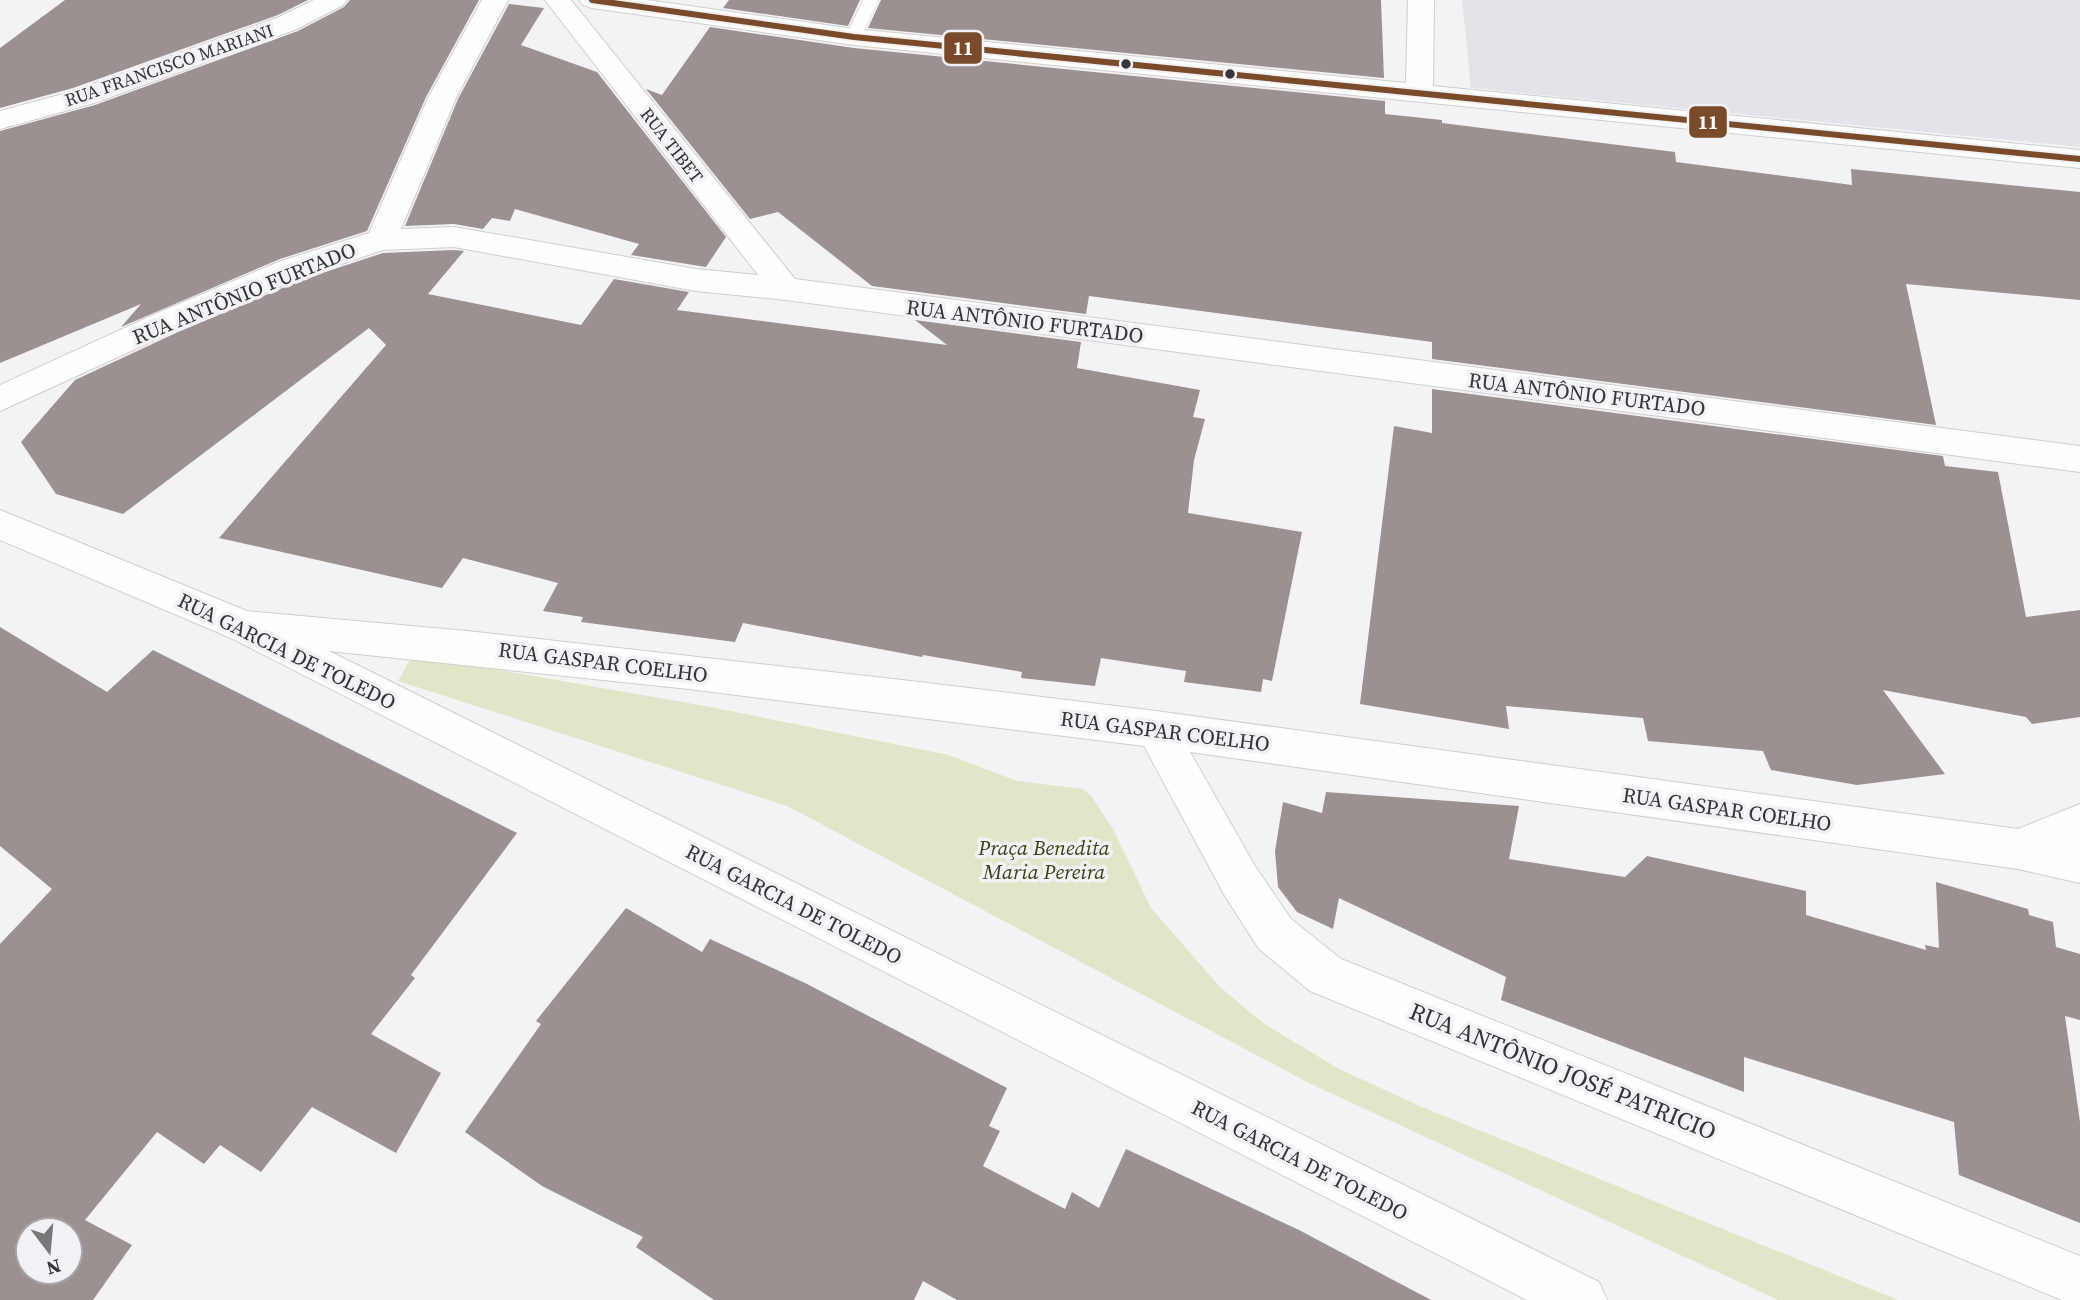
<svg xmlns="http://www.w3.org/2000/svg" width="2080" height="1300" font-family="'Source Serif 4',serif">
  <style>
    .built { fill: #e3e3ea }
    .green { fill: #e1e6c8 }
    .building { fill: #9c9191; fill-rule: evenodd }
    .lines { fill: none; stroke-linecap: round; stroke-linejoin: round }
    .service-casing { stroke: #cfcfd0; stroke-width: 1 }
    .minor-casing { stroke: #cfcfd0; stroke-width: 2 }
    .service { fill: #fdfdfe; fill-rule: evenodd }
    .minor { fill: #fdfdfe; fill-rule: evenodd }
    .bus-1-casing { stroke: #f2f2f6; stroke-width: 10 }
    .bus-1 { stroke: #7a4b2a; stroke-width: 6 }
    .bus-dot { fill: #353537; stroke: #f2f2f6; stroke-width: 2.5 }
    .labels { text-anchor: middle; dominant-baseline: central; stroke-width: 7; stroke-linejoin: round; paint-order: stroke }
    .far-street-label { font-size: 18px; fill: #353537; stroke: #f2f2f6 }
    .street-label { font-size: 21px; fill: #353537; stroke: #f2f2f6 }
    .park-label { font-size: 21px; font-style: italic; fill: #3d4113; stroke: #f2f2f6 }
    .near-street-label { font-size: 24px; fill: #353537; stroke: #f2f2f6 }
    .line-badge { stroke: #f2f2f6; stroke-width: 2.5 }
    .badge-label { font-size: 19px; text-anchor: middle; font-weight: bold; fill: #fff }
  </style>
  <rect width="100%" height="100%" fill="#f3f3f5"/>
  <!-- built -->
  <polygon class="built" points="1462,0 2080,0 2080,147 1471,88"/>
  <!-- green -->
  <polygon class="green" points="413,655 705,706 949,755 1017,781 1083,789 1091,796 1113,829 1151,908 1220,987 1263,1023 1339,1069 1422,1107 1898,1300 1778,1300 1309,1083 787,806 398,681"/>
  <!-- building -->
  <g class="building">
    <polygon points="65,0 308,0 278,15 73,88 0,108 0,48"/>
    <polygon points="350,0 479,0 426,97 367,231 280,259 121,327 141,304 0,363 0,131 95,105 298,31 344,7"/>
    <polygon points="729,0 860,0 848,26 723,8"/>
    <polygon points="881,0 1381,0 1384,78 868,28"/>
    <polygon points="509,4 544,8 521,45 597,72 726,237 706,267 631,255 639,244 515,209 510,221 492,218 483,229 454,224 405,226 458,99"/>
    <polygon points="710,27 854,48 1385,101 1385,114 1442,120 1442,123 1675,152 1676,162 1852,185 1851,169 2080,192 2080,300 1906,284 1936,425 1432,359 1432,342 1089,296 1086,314 872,286 778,212 750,219 646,89 662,95"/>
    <polygon points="454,250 464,251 428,294 581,325 614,279 689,292 677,310 947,345 915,320 1081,342 1077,368 1200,390 1193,417 1205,419 1194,460 1188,513 1302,532 1272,681 1263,679 1261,692 1184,682 1186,671 1101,658 1095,686 1021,678 1022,672 923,655 922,657 743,623 735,642 581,622 583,617 543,611 558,583 463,558 442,588 219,538 386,345 369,328 123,514 56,494 21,442 75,380 178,332 304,279 383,253"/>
    <polygon points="1432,389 1943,456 1945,466 1998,472 2026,617 2080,610 2080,717 2032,724 2026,717 1883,690 1945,774 1857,785 1771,770 1763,751 1648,741 1643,718 1506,706 1509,729 1360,704 1394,426 1432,433"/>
    <path d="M 0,627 L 107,692 L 153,650 L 517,833 L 411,975 L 415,978 L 371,1034 L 441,1073 L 396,1153 L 312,1107 L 261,1172 L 220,1145 L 204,1164 L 157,1132 L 85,1220 L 132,1245 L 93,1300 L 0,1300 L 0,944 L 52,889 L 0,846 ZM 28,1230 L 70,1230 L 70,1272 L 28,1272 Z"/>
    <polygon points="1326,792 1519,806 1509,859 1625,877 1647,856 1806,891 1806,915 1926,950 1925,945 1939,948 1936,882 2028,909 2029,915 2053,922 2056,947 2080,954 2080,1020 2065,1016 2080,1122 2080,1223 1959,1175 1954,1122 1744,1057 1744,1092 1501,1000 1506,977 1339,898 1333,929 1297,912 1278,887 1275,851 1283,802 1322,813"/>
    <polygon points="626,908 702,952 710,939 807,984 1007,1088 989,1126 1000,1131 983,1166 1065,1209 1072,1192 1099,1208 1126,1149 1299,1230 1431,1300 957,1300 923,1281 914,1300 714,1300 636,1247 643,1237 542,1186 465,1132 541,1024 536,1021"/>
  </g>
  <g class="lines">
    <!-- service casing -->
    <g class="service-casing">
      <polygon id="service" points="863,0 879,0 859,40 849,40 846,37"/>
    </g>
    <!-- minor casing -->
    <g class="minor-casing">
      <g id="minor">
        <polygon points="314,0 347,0 343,5 297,29 94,103 0,129 0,111 74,91 279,17"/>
        <polygon points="482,0 508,0 456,98 401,229 454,227 696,269 758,275 545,0 571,0 795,279 2080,446 2080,472 786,300 696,291 454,247 383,250 303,277 177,330 0,411 0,385 155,314 281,261 369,233 428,98"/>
        <polygon points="579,0 647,0 854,29 1406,83 1408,0 1434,0 1433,86 2080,150 2080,168 854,45 592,8 583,5"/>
        <polygon points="0,510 247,611 467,631 911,681 1156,711 2018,829 2080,804 2080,883 2018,869 1190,752 1255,866 1291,919 1341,959 2080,1256 2080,1300 2062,1300 1310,991 1259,949 1225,896 1144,746 689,689 329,651 1599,1282 1607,1300 1527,1300 231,638 0,540"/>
      </g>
    </g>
    <!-- service -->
    <use href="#service" class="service"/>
    <!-- minor -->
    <use href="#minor" class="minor"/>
    <!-- bus-1 casing -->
    <g class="bus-1-casing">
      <polyline id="bus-1" points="592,0 854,37 2080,159"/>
    </g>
    <!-- bus-1 -->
    <use href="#bus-1" class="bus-1"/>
  </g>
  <!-- markers -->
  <g class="bus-dot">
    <circle cx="1126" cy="64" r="6"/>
    <circle cx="1230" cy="74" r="6"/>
  </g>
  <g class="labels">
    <!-- far-street labels -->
    <g class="far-street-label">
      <text transform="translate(169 65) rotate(-19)">RUA FRANCISCO MARIANI</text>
      <text transform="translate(672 145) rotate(52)">RUA TIBET</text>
    </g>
    <!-- street labels -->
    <g class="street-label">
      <text transform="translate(244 293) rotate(-22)">RUA ANTÔNIO FURTADO</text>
      <text transform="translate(1025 321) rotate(7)">RUA ANTÔNIO FURTADO</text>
      <text transform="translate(1587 394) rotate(7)">RUA ANTÔNIO FURTADO</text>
      <text transform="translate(287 651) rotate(26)">RUA GARCIA DE TOLEDO</text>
      <text transform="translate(603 662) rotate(7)">RUA GASPAR COELHO</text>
      <text transform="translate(1165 731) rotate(7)">RUA GASPAR COELHO</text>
      <text transform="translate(1727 809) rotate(8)">RUA GASPAR COELHO</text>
      <text transform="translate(794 904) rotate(27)">RUA GARCIA DE TOLEDO</text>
      <text transform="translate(1300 1160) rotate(27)">RUA GARCIA DE TOLEDO</text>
    </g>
    <!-- park labels -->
    <g class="park-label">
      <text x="1044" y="847">Praça Benedita<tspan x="1044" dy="24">Maria Pereira</tspan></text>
    </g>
    <!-- near-street labels -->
    <g class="near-street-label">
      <text transform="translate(1563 1071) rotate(22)">RUA ANTÔNIO JOSÉ PATRICIO</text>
    </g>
  </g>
  <g class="line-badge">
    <rect x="943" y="31" width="40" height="34" rx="7" fill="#7a4b2a"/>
    <rect x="1688" y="105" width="40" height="34" rx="7" fill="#7a4b2a"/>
  </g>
  <g class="badge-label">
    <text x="963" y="55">11</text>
    <text x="1708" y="129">11</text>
  </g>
  <!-- north arrow -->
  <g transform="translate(49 1251) rotate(164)"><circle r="33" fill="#f2f2f6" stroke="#a6a6aa" stroke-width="2"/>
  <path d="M0-5L12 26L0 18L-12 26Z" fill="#78787a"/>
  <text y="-10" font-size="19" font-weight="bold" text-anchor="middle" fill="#353537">N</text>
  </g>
</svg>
